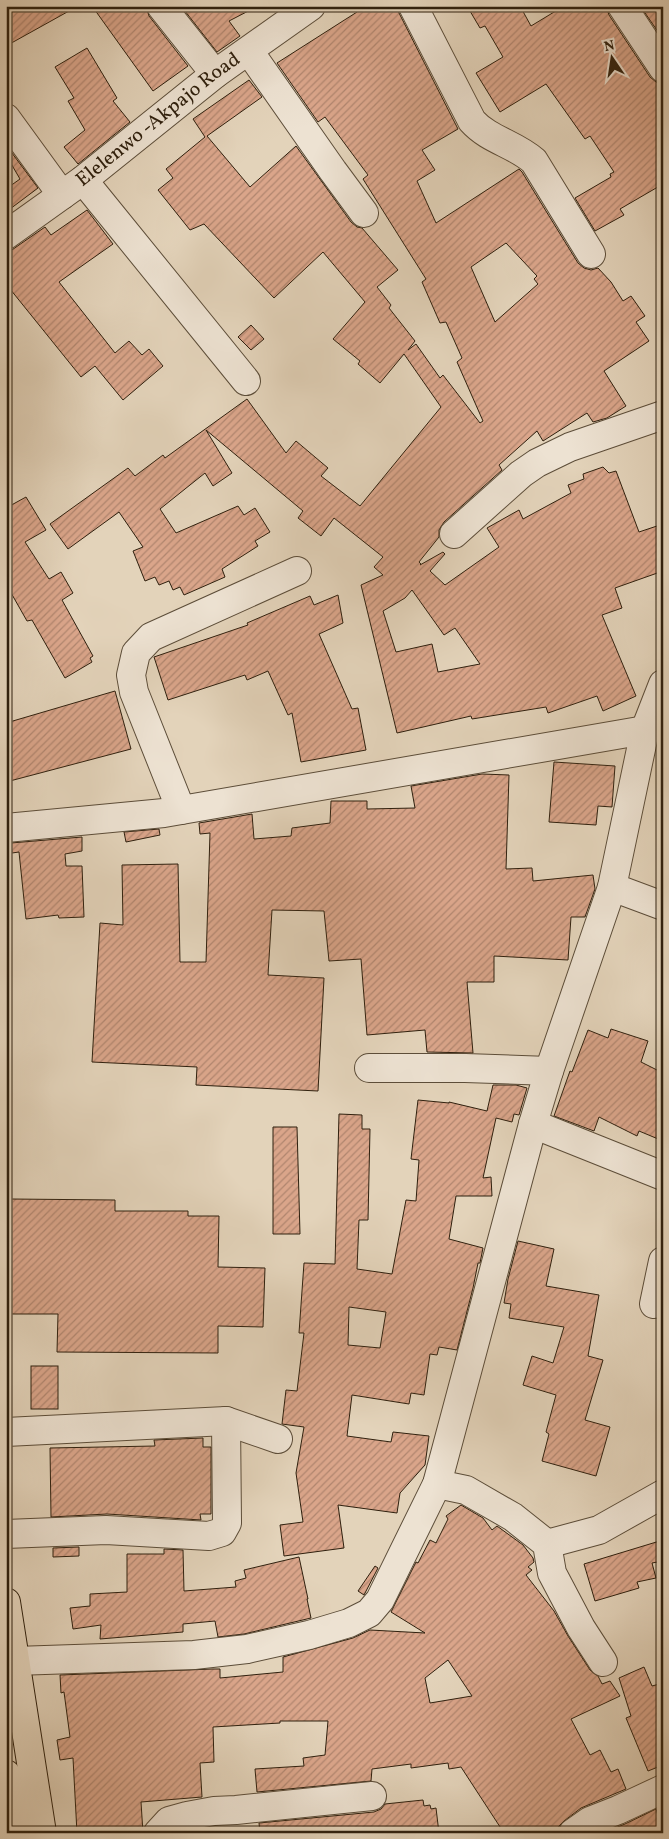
<svg xmlns="http://www.w3.org/2000/svg" width="669" height="1839" font-family="Vollkorn,serif">
  <style>
    .building { fill: url(#building-hatch); stroke: #2f200e; fill-rule: evenodd }
    .lines { fill: none; stroke-linecap: round; stroke-linejoin: round }
    .minor-casing { stroke: #5c4d39; stroke-width: 30 }
    .major-casing { stroke: #2f200e; stroke-width: 30 }
    .minor { stroke: #ede2d2; stroke-width: 28 }
    .major { stroke: #e3d3ba; stroke-width: 28 }
    .labels { text-anchor: middle; dominant-baseline: central; stroke-width: 4; stroke-linejoin: round; paint-order: stroke }
    .street-label { font-size: 20px; fill: #2f200e; stroke: #ede2d2 }
  </style>
  <defs>
    <pattern id="building-hatch" width="6" height="6" patternUnits="userSpaceOnUse" patternTransform="scale(1.25)"><rect width="6" height="6" fill="#daa58a"/><path d="M-1 1l2-2M0 6l6-6M5 7l2-2" fill="none" stroke="#b1866f"/></pattern>
  </defs>
  <rect width="100%" height="100%" fill="#e3d3ba"/>
  <filter id="stains"><feTurbulence type="fractalNoise" baseFrequency=".004" numOctaves="4"/><feColorMatrix values="0 0 0 0 .2 0 0 0 0 .09 0 0 0 0 .02 0 0 0 .5 -.17"/></filter>
  <radialGradient id="worn" r=".72"><stop offset=".6" stop-color="#630" stop-opacity="0"/><stop offset="1" stop-color="#630" stop-opacity=".3"/></radialGradient>
  <!-- building -->
  <g class="building">
    <polygon points="6,6 78,6 6,46"/>
    <polygon points="92,6 146,6 149,16 188,66 153,91"/>
    <polygon points="181,6 258,6 229,21 240,36 217,52"/>
    <path d="M 354,6 L 398,6 L 399,13 L 458,129 L 422,150 L 435,170 L 417,181 L 436,223 L 519,169 L 522,172 L 578,263 L 584,268 L 591,270 L 598,268 L 611,282 L 623,301 L 631,296 L 645,316 L 636,322 L 649,341 L 604,371 L 626,406 L 607,418 L 593,422 L 587,413 L 543,441 L 537,431 L 499,465 L 502,470 L 444,522 L 439,530 L 439,537 L 419,562 L 421,564 L 420,565 L 443,552 L 445,554 L 430,571 L 445,585 L 499,547 L 487,528 L 519,510 L 523,519 L 571,493 L 568,485 L 584,479 L 583,474 L 603,467 L 609,473 L 616,471 L 639,532 L 663,524 L 663,571 L 615,588 L 622,608 L 602,615 L 636,696 L 603,711 L 597,696 L 548,713 L 546,707 L 472,719 L 471,716 L 397,733 L 361,585 L 383,575 L 374,567 L 383,557 L 334,518 L 321,536 L 298,518 L 303,511 L 206,430 L 232,473 L 213,486 L 205,473 L 160,509 L 176,533 L 238,506 L 244,515 L 255,508 L 270,532 L 255,541 L 258,546 L 222,569 L 225,577 L 184,595 L 180,587 L 173,590 L 169,581 L 159,585 L 155,577 L 145,581 L 133,551 L 143,547 L 119,512 L 68,549 L 50,524 L 128,468 L 135,476 L 163,455 L 165,458 L 247,399 L 286,453 L 296,441 L 328,468 L 321,476 L 360,506 L 441,407 L 404,354 L 380,383 L 358,364 L 360,361 L 333,339 L 365,302 L 323,252 L 274,298 L 204,224 L 190,230 L 158,190 L 173,178 L 166,169 L 205,137 L 193,119 L 249,80 L 262,97 L 207,136 L 250,187 L 296,146 L 351,222 L 357,227 L 362,228 L 398,270 L 377,287 L 391,305 L 389,308 L 415,341 L 408,350 L 416,344 L 440,378 L 443,375 L 480,423 L 483,421 L 457,362 L 462,358 L 446,322 L 440,323 L 422,282 L 426,279 L 363,179 L 368,175 L 325,117 L 318,122 L 277,63 L 357,12 ZM 506,243 L 537,276 L 534,279 L 538,284 L 495,322 L 471,267 ZM 412,590 L 444,635 L 455,628 L 480,664 L 438,672 L 432,644 L 396,652 L 383,611 L 405,598 Z"/>
    <polygon points="467,6 520,6 531,26 564,6 606,6 609,15 650,77 656,82 663,83 663,184 620,209 624,215 595,231 575,198 611,177 610,174 614,172 590,136 585,139 546,84 500,112 476,73 503,57 485,26 480,28"/>
    <polygon points="648,6 663,6 663,39 643,10"/>
    <polygon points="87,48 117,98 113,101 130,122 78,164 64,147 85,130 68,101 74,98 55,67"/>
    <polygon points="6,145 38,188 6,212 6,189 20,179 6,155"/>
    <polygon points="87,210 113,244 59,282 115,353 129,341 142,355 149,349 163,366 123,400 95,366 81,377 6,284 6,254 45,227 51,235"/>
    <polygon points="251,325 264,339 251,350 238,337"/>
    <polygon points="26,497 46,530 25,542 49,579 61,572 73,593 62,600 93,656 90,658 92,662 65,678 32,620 27,621 6,584 6,508"/>
    <polygon points="338,595 343,623 319,634 352,709 358,708 366,750 301,762 292,713 288,715 268,671 247,680 245,675 168,700 154,657 248,625 247,623 310,596 314,605"/>
    <polygon points="115,691 131,749 6,782 6,723"/>
    <polygon points="554,762 615,766 612,807 598,806 596,825 549,822"/>
    <polygon points="482,774 509,775 506,869 532,868 533,881 593,875 595,889 585,917 571,917 568,960 494,956 494,982 467,982 473,1053 427,1052 425,1030 367,1035 361,959 329,961 324,911 272,910 268,975 324,978 318,1091 196,1085 197,1067 92,1062 100,923 123,925 122,865 178,864 180,962 206,962 210,833 200,834 199,823 252,814 254,839 291,836 292,828 330,823 331,801 367,801 367,809 415,808 411,786"/>
    <polygon points="159,829 160,835 126,842 124,832"/>
    <polygon points="82,837 82,851 65,854 66,866 82,866 84,917 59,918 58,915 26,919 19,852 12,853 11,843"/>
    <polygon points="611,1029 648,1041 641,1062 663,1073 663,1141 639,1131 637,1136 599,1117 594,1131 554,1116 570,1071 572,1072 588,1030 608,1038"/>
    <path d="M 493,1085 L 516,1085 L 527,1088 L 519,1115 L 514,1114 L 512,1122 L 496,1118 L 483,1178 L 491,1177 L 492,1196 L 456,1196 L 449,1239 L 483,1248 L 480,1263 L 478,1263 L 473,1288 L 457,1350 L 439,1347 L 437,1355 L 430,1354 L 424,1395 L 411,1393 L 409,1404 L 352,1395 L 347,1436 L 391,1442 L 393,1432 L 429,1436 L 425,1465 L 400,1493 L 397,1513 L 338,1505 L 344,1548 L 284,1556 L 280,1525 L 303,1522 L 296,1473 L 304,1427 L 282,1424 L 286,1390 L 297,1391 L 304,1333 L 299,1333 L 304,1263 L 335,1264 L 339,1114 L 362,1115 L 362,1129 L 370,1129 L 368,1220 L 359,1220 L 357,1269 L 392,1274 L 406,1200 L 416,1201 L 419,1160 L 411,1159 L 418,1100 L 449,1103 L 449,1102 L 487,1111 ZM 349,1307 L 386,1312 L 380,1348 L 348,1345 Z"/>
    <polygon points="273,1127 297,1127 300,1234 273,1234"/>
    <polygon points="11,1199 115,1200 115,1211 188,1211 188,1216 219,1216 218,1267 265,1268 263,1327 218,1326 218,1353 57,1352 58,1314 10,1314"/>
    <polygon points="518,1241 554,1249 546,1286 599,1295 588,1356 603,1360 585,1420 610,1427 596,1476 542,1461 549,1434 546,1432 556,1395 523,1385 532,1356 553,1363 564,1327 509,1318 511,1304 504,1303 508,1279"/>
    <rect x="31" y="1366" width="27" height="43"/>
    <polygon points="203,1438 203,1447 211,1447 211,1514 200,1514 201,1520 107,1514 51,1517 50,1448 155,1446 154,1440"/>
    <path d="M 461,1505 L 483,1518 L 492,1530 L 497,1526 L 523,1545 L 533,1558 L 534,1562 L 528,1567 L 532,1570 L 526,1575 L 554,1611 L 568,1636 L 590,1670 L 598,1676 L 602,1684 L 610,1681 L 620,1696 L 571,1719 L 590,1755 L 600,1750 L 611,1772 L 618,1769 L 626,1789 L 581,1808 L 564,1821 L 559,1826 L 558,1833 L 504,1833 L 461,1767 L 449,1769 L 448,1763 L 411,1768 L 411,1764 L 372,1769 L 371,1781 L 257,1792 L 255,1769 L 304,1766 L 303,1758 L 325,1755 L 328,1721 L 280,1721 L 280,1723 L 213,1727 L 214,1762 L 200,1763 L 202,1797 L 141,1802 L 143,1833 L 77,1833 L 73,1758 L 60,1760 L 57,1740 L 70,1737 L 64,1692 L 61,1693 L 60,1675 L 212,1669 L 220,1669 L 220,1678 L 283,1672 L 283,1657 L 353,1638 L 370,1630 L 425,1633 L 391,1612 L 416,1562 L 418,1563 L 430,1540 L 436,1543 L 448,1519 L 446,1516 ZM 448,1660 L 472,1696 L 430,1703 L 425,1678 Z"/>
    <polygon points="663,1540 663,1561 652,1563 656,1578 637,1582 639,1588 595,1601 584,1564"/>
    <polygon points="79,1547 79,1556 53,1557 53,1548"/>
    <polygon points="164,1549 183,1550 184,1591 236,1587 235,1581 246,1578 244,1570 299,1557 308,1599 307,1599 311,1618 244,1634 218,1637 215,1621 183,1624 183,1632 100,1639 101,1625 73,1629 70,1608 90,1606 90,1594 127,1592 127,1554 164,1554"/>
    <polygon points="375,1566 378,1568 364,1595 358,1591"/>
    <polygon points="644,1667 652,1686 663,1683 663,1765 648,1771 626,1718 631,1716 619,1678"/>
    <polygon points="423,1800 424,1806 430,1805 431,1809 436,1808 439,1833 260,1833 259,1823 374,1812 381,1809 385,1804"/>
    <polygon points="656,1809 663,1833 603,1833 625,1824"/>
  </g>
  <g class="lines">
    <!-- minor casing -->
    <g class="minor-casing">
      <g id="minor">
        <polyline points="161,6 215,74"/>
        <path d="M 413,6 L 472,121 C 489,140 515,144 534,161 L 591,254"/>
        <polyline points="622,6 663,68"/>
        <polyline points="249,51 333,171 364,213"/>
        <polyline points="6,118 62,195"/>
        <polyline points="83,180 246,381"/>
        <path id="s1" d="M 6,235 L 83,180 L 215,74 L 311,6"/>
        <polyline points="454,534 521,474 537,463 570,447 663,415"/>
        <polyline points="181,810 134,692 131,675 136,653 151,637 297,571"/>
        <polyline points="6,828 164,813 645,730"/>
        <polyline points="612,887 663,906"/>
        <polyline points="369,1068 465,1068 549,1071"/>
        <polyline points="533,1124 663,1176"/>
        <polyline points="654,1304 663,1261"/>
        <polyline points="6,1432 226,1421 278,1439"/>
        <polyline points="437,1484 466,1490 513,1517 547,1544 552,1573 581,1628 603,1662"/>
        <polyline points="6,1534 106,1530 209,1536 222,1532 227,1523 226,1421"/>
        <polyline points="547,1544 599,1530 663,1494"/>
        <polyline points="15,1661 194,1655 247,1649 309,1635 349,1623 369,1613 380,1600 437,1484 533,1124 549,1071 612,887 645,730 663,684"/>
        <polyline points="158,1833 169,1821 187,1816 214,1811 236,1810 372,1796"/>
        <polyline points="573,1833 590,1821 618,1810 663,1789"/>
      </g>
    </g>
    <!-- major casing -->
    <g class="major-casing">
      <g id="major">
        <polyline points="6,1602 42,1833"/>
        <polyline points="6,1774 16,1833"/>
      </g>
    </g>
    <!-- minor -->
    <use href="#minor" class="minor"/>
    <!-- major -->
    <use href="#major" class="major"/>
  </g>
  <g class="labels">
    <!-- street labels -->
    <g class="street-label">
      <text stroke="none"><textPath href="#s1" startOffset="191">Elelenwo -Akpajo Road</textPath></text>
    </g>
  </g>
  <!-- margin -->
  <rect width="669" height="1839" fill="none" stroke="#e3d3ba" stroke-width="25"/>
  <rect x="8" y="8" width="654" height="1824" fill="none" stroke="#2f200e" stroke-width="2.5"/>
  <rect x="12" y="12" width="644" height="1814" fill="none" stroke="#2f200e"/>
  <!-- north arrow -->
  <g transform="translate(612 58) rotate(347)" stroke="#ede2d2" stroke-width="4" paint-order="stroke">
  <path d="M0-4L9 19L0 12L-9 19Z" fill="#2f200e"/>
  <text y="-8" font-size="14" font-weight="bold" text-anchor="middle" fill="#2f200e">N</text>
  </g>
  <rect width="100%" height="100%" filter="url(#stains)"/>
  <rect width="100%" height="100%" fill="url(#worn)"/>
</svg>
